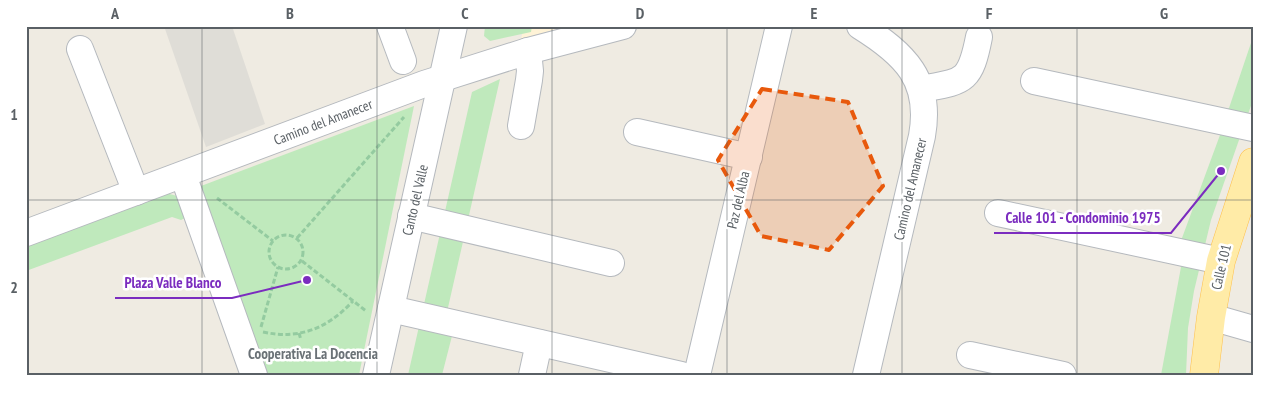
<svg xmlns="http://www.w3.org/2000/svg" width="1279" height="401" font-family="'PT Sans Narrow',sans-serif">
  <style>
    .commercial { fill: #fff3d7 }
    .industrial { fill: #dfddd7 }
    .green { fill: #bfe9bc }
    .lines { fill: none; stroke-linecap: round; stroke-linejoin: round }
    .minor-casing { stroke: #b5b9be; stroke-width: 28 }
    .major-casing { stroke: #ffc04b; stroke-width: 29 }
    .path { stroke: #94cba0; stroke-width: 3; stroke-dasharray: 5 2.5; stroke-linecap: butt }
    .minor { stroke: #fff; stroke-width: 26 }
    .major { stroke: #ffeba7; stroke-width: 28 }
    .marked { fill: #e8590c; fill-opacity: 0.2; stroke: #e8590c; stroke-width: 4; stroke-dasharray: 10 6; stroke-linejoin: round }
    .grid { fill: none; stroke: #5a6065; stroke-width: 1; stroke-opacity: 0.55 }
    .labels { text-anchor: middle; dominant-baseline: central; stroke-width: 5; stroke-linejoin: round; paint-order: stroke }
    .street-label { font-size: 14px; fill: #5a6065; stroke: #fff }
    .neighbourhood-label { font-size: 15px; font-weight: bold; fill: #6b7277; stroke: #fff }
    .leader { fill: none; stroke: #7b2cbf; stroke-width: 2 }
    .callout-dot { fill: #7b2cbf; stroke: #fff; stroke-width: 2 }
    .callout-label { font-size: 15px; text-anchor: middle; font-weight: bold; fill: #7b2cbf; stroke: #fff; stroke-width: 5; stroke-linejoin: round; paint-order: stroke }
    .neatline { fill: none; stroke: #5a6065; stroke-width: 2 }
    .grid-label { font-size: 16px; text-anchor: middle; font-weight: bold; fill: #5a6065 }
  </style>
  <rect width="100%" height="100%" fill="#efebe2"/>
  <!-- commercial -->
  <polygon class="commercial" points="524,26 567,26 521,39"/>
  <!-- industrial -->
  <polygon class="industrial" points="164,26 232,26 265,124 206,147"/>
  <!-- green -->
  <g class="green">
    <polygon points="485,26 532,26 531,32 490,41 484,36"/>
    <polygon points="1253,37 1253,100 1211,220 1194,291 1188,328 1186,375 1161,375 1181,267 1176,262 1179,240 1182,238 1220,135 1218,131 1225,111 1229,108"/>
    <polygon points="500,79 447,312 453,332 442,375 408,375 472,92"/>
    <polygon points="414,106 359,375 268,375 201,186"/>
    <polygon points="166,193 177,196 187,217 181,220 172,217 26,271 26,242"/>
  </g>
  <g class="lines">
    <!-- minor casing -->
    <g class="minor-casing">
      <g id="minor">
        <polyline points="390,26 403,61"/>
        <path d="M 860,26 C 905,54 932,80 922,136 L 866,375"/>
        <polyline points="80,49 136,192"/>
        <polyline points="1034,81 1253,128"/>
        <path d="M 921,89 C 964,81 970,83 979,37"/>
        <polyline points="521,126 529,80 530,71 528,51"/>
        <polyline points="637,132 749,157"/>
        <polyline points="183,175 254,375"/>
        <polyline points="998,213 1221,261"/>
        <polyline points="411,216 611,263"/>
        <polyline points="26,233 424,84 528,51 623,26"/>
        <polyline points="391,309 681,375"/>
        <polyline points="1211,317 1253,329"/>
        <polyline points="970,355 1063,375"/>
        <polyline points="376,375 454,26"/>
        <polyline points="532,375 539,343"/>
        <polyline points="697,375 779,26"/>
      </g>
    </g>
    <!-- major casing -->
    <g class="major-casing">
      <polyline id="major" points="1204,375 1211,317 1221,261 1253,162"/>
    </g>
    <!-- path -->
    <g class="path">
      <polyline points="217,198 273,241"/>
      <circle cx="286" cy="252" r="17"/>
      <polyline points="297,238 404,117"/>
      <polyline points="302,261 366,311"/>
      <polyline points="261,327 278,267"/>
      <path d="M 263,332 C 300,340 328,328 353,301"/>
      <polyline points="299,333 301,340"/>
    </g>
    <!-- minor -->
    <use href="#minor" class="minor"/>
    <!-- major -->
    <use href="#major" class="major"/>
  </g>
  <!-- marked area -->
  <path class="marked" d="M 762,89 L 848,102 L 883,186 L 829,250 L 761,236 L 718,160 Z"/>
  <!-- grid -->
  <path class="grid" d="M 202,26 L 202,375M 377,26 L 377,375M 552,26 L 552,375M 727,26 L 727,375M 902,26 L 902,375M 1077,26 L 1077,375M 26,200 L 1253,200"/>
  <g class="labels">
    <!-- street labels -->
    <g class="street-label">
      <text transform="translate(323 122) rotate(-21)">Camino del Amanecer</text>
      <text transform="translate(910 189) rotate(-77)">Camino del Amanecer</text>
      <text transform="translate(415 200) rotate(-77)">Canto del Valle</text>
      <text transform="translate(738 200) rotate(-77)">Paz del Alba</text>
      <text transform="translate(1221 267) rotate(-77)">Calle 101</text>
    </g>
    <!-- neighbourhood labels -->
    <g class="neighbourhood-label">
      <text x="313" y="353">Cooperativa La Docencia</text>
    </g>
  </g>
  <!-- callouts -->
  <path class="leader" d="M1221 171L1171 233H994M307 280L232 298H115"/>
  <g class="callout-dot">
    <circle cx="1221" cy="171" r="5"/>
    <circle cx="307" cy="280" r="5"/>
  </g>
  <g class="callout-label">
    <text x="1083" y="223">Calle 101 - Condominio 1975</text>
    <text x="173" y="288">Plaza Valle Blanco</text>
  </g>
  <!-- border -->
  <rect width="1279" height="401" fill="none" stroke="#ffffff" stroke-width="55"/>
  <rect x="28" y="28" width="1224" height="346" class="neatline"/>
  <g class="grid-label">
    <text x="115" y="19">A</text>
    <text x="290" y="19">B</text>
    <text x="465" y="19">C</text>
    <text x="640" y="19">D</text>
    <text x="814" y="19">E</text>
    <text x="989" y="19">F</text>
    <text x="1164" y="19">G</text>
    <text x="14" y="120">1</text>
    <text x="14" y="293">2</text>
  </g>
</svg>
